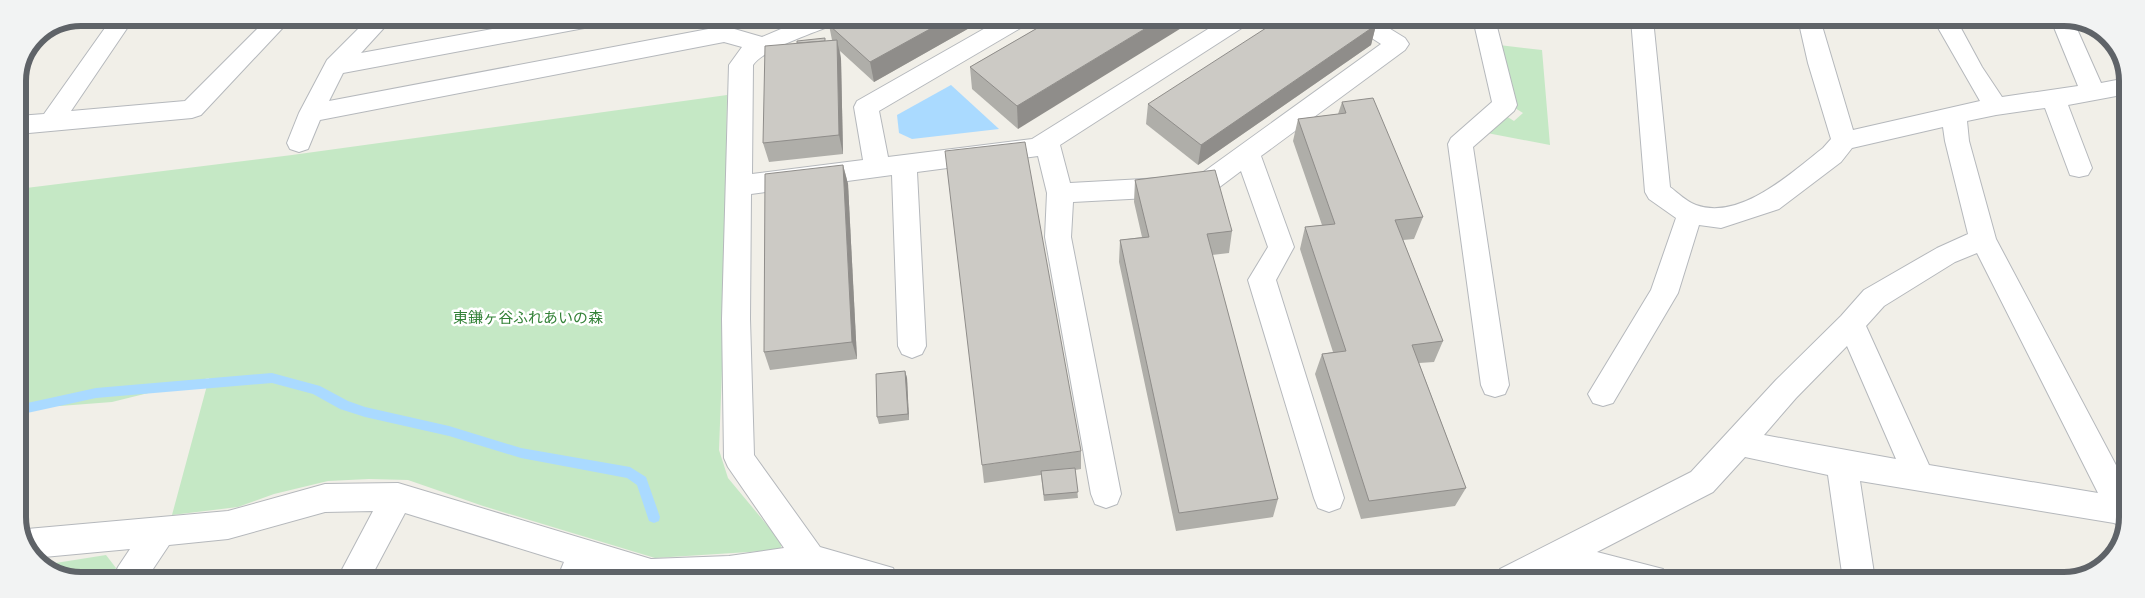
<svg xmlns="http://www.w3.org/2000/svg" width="2145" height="598" font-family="Ubuntu,'Noto Sans JP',sans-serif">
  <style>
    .green { fill: #c5e8c5 }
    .water { fill: #aadaff }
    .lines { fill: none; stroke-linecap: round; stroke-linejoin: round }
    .stream { fill: #aadaff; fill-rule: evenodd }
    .minor-casing { stroke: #b5b8bc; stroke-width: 2 }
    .minor { fill: #fff; fill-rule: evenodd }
    .wall { fill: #afaea9 }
    .shaded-wall { fill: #8f8d8a }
    .building { fill: #cccac5; stroke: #8f8d8a }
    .labels { text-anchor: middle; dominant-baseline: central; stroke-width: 5; stroke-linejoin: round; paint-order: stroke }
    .park-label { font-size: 15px; fill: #348238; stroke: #fff }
    .rim { fill: none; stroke: #5f6368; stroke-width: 6 }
  </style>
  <rect width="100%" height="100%" fill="#f1efe8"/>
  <!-- green -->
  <g class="green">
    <polygon points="1499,45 1542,50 1550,145 1487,133 1506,116 1514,121 1523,113 1515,108"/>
    <polygon points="727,95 724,316 719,450 728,478 782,543 780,550 655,558 483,506 408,480 369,479 328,481 274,494 238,507 172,515 209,378 112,402 60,406 18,404 18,189 292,155"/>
    <polygon points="106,555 116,568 109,578 65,578 43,565"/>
  </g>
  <!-- water -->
  <polygon class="water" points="951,85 999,129 912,139 899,133 897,115"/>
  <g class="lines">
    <!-- stream -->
    <polygon class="stream" points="272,373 320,386 348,401 365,407 449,426 521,448 630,467 646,477 660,517 659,521 654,523 649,521 637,485 627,478 521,458 449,436 365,417 340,409 313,394 272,383 96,398 18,415 18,405 96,388"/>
    <!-- minor casing -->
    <g class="minor-casing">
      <g id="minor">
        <polygon points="112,18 134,18 71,111 185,101 268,18 292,18 201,115 192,118 18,134 18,116 44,114"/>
        <path d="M 369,18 L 393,18 L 361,53 L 553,18 L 606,18 L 603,23 L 595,26 L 343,73 L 329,101 L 724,26 L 762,37 L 807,18 L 840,18 L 837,23 C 817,32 763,49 753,65 L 752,174 L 863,160 L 854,107 L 857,101 L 1003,18 L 1032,18 L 1029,23 L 879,111 L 888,157 L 1032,139 L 1224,19 L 1251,19 L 1248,24 L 1060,145 L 1070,183 L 1198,176 L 1381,44 L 1350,24 L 1347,19 L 1374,19 L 1405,38 L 1409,44 L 1405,50 L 1261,156 L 1294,247 L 1276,280 L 1344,498 L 1340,508 L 1329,512 L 1318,508 L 1314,498 L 1248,280 L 1268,247 L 1241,171 L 1213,192 L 1204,195 L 1073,202 L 1071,237 L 1121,494 L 1117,504 L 1106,508 L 1095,504 L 1091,494 L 1045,237 L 1047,193 L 1038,156 L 917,172 L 926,346 L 922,354 L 912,358 L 902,354 L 898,346 L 892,175 L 751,194 L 750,319 L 754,455 L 820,547 L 893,568 L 898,579 L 828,579 L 821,577 L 820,579 L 792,579 L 791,577 L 776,579 L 618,579 L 593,571 L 589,579 L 557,579 L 564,562 L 405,513 L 370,579 L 337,579 L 373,511 L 325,512 L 228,539 L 169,545 L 147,578 L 113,578 L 118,567 L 130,549 L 33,558 L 22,531 L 27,529 L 228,511 L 325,484 L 398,483 L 651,559 L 729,556 L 784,548 L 728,467 L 724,458 L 722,319 L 729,65 L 742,47 L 724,42 L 320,120 L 308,149 L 299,152 L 290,149 L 287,143 L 299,113 L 327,60 Z"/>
        <polygon points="1473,19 1495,19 1517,105 1514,111 1473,147 1509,385 1505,394 1495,397 1485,394 1481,385 1448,144 1451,138 1492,102"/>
        <path d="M 1631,19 L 1653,19 L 1670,187 C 1678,193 1687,202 1696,205 C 1740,221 1791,173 1823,148 L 1831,139 L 1808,63 L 1798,19 L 1820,19 L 1853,130 L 1980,101 L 1933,19 L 1956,19 L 1982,67 L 2002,97 L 2078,86 L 2051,20 L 2073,20 L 2101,83 L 2127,78 L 2127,94 L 2068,105 L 2092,168 L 2088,175 L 2079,177 L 2070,175 L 2045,108 L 1996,115 L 1967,121 L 1969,141 L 1996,239 L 2126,484 L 2125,528 L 2114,523 L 1860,481 L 1875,580 L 1843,580 L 1828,475 L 1745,457 L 1713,492 L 1597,552 L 1663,569 L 1668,580 L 1589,580 L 1558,572 L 1543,580 L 1495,580 L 1500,569 L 1691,472 L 1776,380 L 1841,316 L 1864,290 L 1937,248 L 1968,234 L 1945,141 L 1943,127 L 1852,148 L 1841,162 L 1779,209 L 1721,228 L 1699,225 L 1678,293 L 1613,403 L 1603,406 L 1593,403 L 1588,394 L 1651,290 L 1676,218 L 1649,199 L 1645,192 ZM 1977,253 L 2098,493 L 1929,465 L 1866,326 L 1884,306 L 1955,262 ZM 1847,346 L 1896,459 L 1764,435 L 1796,398 Z"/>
      </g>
    </g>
    <!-- minor -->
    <use href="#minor" class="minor"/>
  </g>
  <!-- wall -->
  <g class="wall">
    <polygon points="841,18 987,18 874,82 840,51 841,59 843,154 769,162 763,143 825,41 832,40 829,25"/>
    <polygon points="1053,19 1018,129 972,89 970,67"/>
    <polygon points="1376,25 1371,45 1198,165 1146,124 1148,104"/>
    <polygon points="1342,102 1423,217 1414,239 1403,240 1443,341 1434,362 1419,363 1466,488 1455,506 1361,519 1315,374 1322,354 1333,352 1300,249 1305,227 1322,225 1293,141 1298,119 1338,114"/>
    <polygon points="843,165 848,184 857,359 770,370 764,352"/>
    <polygon points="1135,180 1232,231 1229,253 1212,255 1278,499 1273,517 1176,531 1119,262 1120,240 1142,237 1134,202"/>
    <polygon points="905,371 907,378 909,420 879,424 877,417"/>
    <polygon points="1081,451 1081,469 1075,470 1078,498 1044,501 1041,475 984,483 982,465"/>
  </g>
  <!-- shaded-wall -->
  <g class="shaded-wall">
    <polygon points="950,18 987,18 874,82 870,62"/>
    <polygon points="1161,19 1196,19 1018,129 1017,106"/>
    <polygon points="1376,25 1371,45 1198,165 1201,145"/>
    <polygon points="837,40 841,59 843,154 839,135"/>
    <polygon points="843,165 848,184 857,359 852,342"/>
    <polygon points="905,371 907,378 909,420 908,414"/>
  </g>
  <!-- building -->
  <g class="building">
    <polygon points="841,18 950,18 870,62 829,25"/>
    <polygon points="1053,19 1161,19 1017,106 970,67"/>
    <polygon points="1280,19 1366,19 1376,25 1201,145 1148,104"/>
    <polygon points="825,38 825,41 797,43 797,41"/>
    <polygon points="837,40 839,135 763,143 765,46"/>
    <polygon points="1373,98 1423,217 1395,220 1443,341 1412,345 1466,488 1369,501 1322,354 1346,351 1305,227 1335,224 1298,119 1346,113 1342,102"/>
    <polygon points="1025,142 1081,451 982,465 945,151"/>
    <polygon points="843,165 852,342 764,352 765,174"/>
    <polygon points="1215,170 1232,231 1207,234 1278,499 1179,513 1120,240 1149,237 1135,180"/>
    <polygon points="905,371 908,414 877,417 876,374"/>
    <polygon points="1075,468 1078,492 1044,495 1041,471"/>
  </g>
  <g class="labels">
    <!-- park labels -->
    <g class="park-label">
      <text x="528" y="317">東鎌ヶ谷ふれあいの森</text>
    </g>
  </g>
  <!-- crop -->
  <path d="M0 0H2145V598H0ZM81 26H2064A55 55 0 0 1 2119 81V517A55 55 0 0 1 2064 572H81A55 55 0 0 1 26 517V81A55 55 0 0 1 81 26Z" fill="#f2f3f3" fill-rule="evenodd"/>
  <path class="rim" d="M81 26H2064A55 55 0 0 1 2119 81V517A55 55 0 0 1 2064 572H81A55 55 0 0 1 26 517V81A55 55 0 0 1 81 26Z"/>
</svg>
